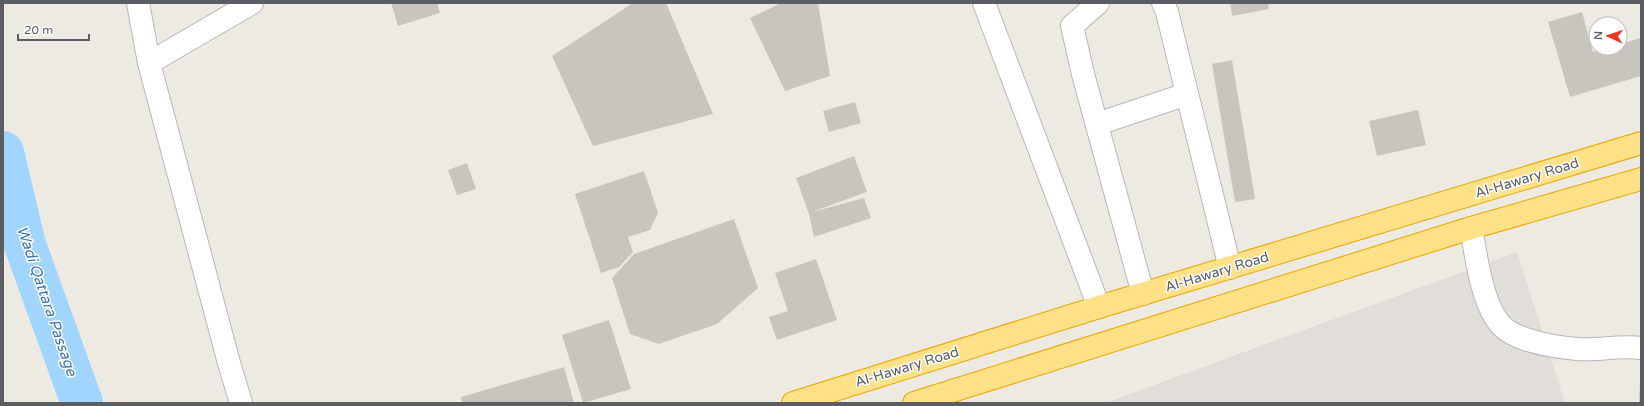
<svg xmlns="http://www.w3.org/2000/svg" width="1644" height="406" font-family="'Varela Round',sans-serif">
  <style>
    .industrial { fill: #e1ded9 }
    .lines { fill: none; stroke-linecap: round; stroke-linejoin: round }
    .river { stroke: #a0d5ff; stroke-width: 42 }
    .building { fill: #c8c5be }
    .minor-casing { stroke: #b4b8bc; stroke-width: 24 }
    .highway-casing { stroke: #efa500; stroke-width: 24 }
    .minor { stroke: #fff; stroke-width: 22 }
    .highway { stroke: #ffe187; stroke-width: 22 }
    .labels { text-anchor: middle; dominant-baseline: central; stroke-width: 3; stroke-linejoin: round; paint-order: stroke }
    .street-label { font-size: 14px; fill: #5a5e63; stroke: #fff }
    .water-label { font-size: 15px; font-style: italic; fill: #3a75b4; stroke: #fff }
  </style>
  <rect width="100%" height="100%" fill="#edebe1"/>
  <!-- industrial -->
  <polygon class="industrial" points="1517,252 1565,403 1105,403"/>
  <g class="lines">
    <!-- river -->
    <polyline class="river" points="3,152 25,245 82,403"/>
  </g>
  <!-- building -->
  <g class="building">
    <polygon points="391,3 437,3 440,13 398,26"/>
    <polygon points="633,3 666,3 713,114 593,146 552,56"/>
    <polygon points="781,3 818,3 830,76 785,91 750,18"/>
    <polygon points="1230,3 1268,3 1269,9 1232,16"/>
    <polygon points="1582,12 1593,52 1606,48 1620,48 1620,44 1641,38 1641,76 1570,97 1548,22"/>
    <polygon points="1232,60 1255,199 1235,202 1212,64"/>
    <polygon points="855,102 861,123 829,132 823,111"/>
    <polygon points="1418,110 1426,145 1377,156 1369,121"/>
    <polygon points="854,156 867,192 812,212 864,198 871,218 814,237 809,214 796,178"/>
    <polygon points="467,163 476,189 457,195 448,170"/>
    <polygon points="644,171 658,213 650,230 628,237 633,252 619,267 601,273 575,194"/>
    <polygon points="734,219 758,288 717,324 659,344 630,334 612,278 634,254"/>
    <polygon points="816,259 837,320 777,340 769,317 788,311 775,273"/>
    <polygon points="609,320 631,389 583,403 562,335"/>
    <polygon points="564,367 574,403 462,403 461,397"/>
    <polygon points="1640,381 1641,381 1641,403 1639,403"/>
  </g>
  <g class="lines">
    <!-- minor casing -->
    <g class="minor-casing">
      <g id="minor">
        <polyline points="138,3 149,63 229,363 241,403"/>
        <polyline points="984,3 1099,307"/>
        <polyline points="1098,3 1072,26 1083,74 1143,294"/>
        <polyline points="1163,3 1167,12 1230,268"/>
        <polyline points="149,63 252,3"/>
        <polyline points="1097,124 1187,94"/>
        <path d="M 1471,228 C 1476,255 1482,306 1502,326 C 1516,341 1556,347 1577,349 C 1598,351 1620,345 1641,348"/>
      </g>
    </g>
    <!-- highway casing -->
    <g class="highway-casing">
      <g id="highway">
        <polyline points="793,403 1099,307 1641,143"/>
        <polyline points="914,403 1471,228 1641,179"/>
      </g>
    </g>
    <!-- minor -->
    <use href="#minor" class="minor"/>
    <!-- highway -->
    <use href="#highway" class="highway"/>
  </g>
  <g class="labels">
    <!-- street labels -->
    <g class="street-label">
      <text transform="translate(1527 178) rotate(-17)">Al-Hawary Road</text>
      <text transform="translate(1217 272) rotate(-17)">Al-Hawary Road</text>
      <text transform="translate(907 367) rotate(-17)">Al-Hawary Road</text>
    </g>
    <!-- water labels -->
    <g class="water-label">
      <text transform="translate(47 301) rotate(71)">Wadi Qattara Passage</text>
    </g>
  </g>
  <!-- border -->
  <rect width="1644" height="406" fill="none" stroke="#5a5e63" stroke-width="8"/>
  <!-- north arrow -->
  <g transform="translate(1608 36) rotate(273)"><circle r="19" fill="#ffffff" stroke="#bdbfc1"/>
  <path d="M0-3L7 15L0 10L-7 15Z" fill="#ee3626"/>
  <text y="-6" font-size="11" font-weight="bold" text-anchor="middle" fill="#5a5e63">N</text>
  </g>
  <!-- scale -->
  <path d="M18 34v6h71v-6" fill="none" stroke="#5a5e63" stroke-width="2"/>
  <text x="24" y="34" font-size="12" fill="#5a5e63" stroke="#ffffff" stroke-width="3" paint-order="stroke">20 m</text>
</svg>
